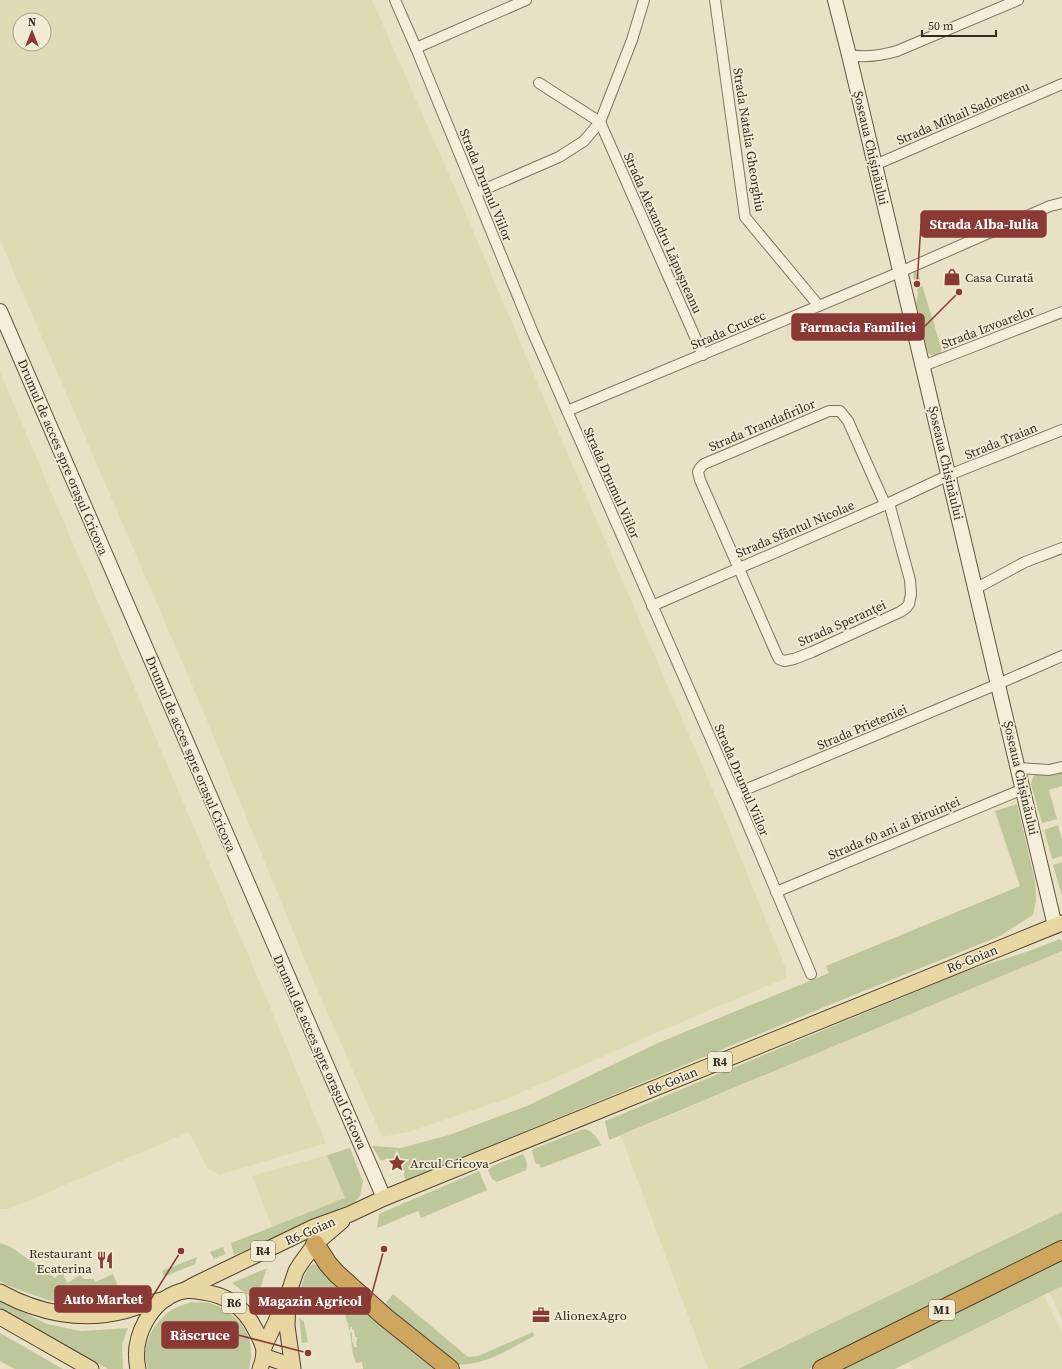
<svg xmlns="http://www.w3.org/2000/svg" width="1062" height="1369" font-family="'Source Serif 4',serif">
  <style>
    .farmland { fill: #dddab4; fill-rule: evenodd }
    .green { fill: #bec69b }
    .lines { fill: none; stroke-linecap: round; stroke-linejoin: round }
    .street-casing { stroke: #82735e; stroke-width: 12 }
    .secondary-casing { stroke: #645541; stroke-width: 16 }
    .primary-casing { stroke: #504231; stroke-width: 17 }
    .highway-casing { stroke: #504231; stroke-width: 20 }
    .street { stroke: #f5eed8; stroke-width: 10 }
    .secondary { stroke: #f5eed8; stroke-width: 14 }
    .primary { stroke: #e8d7a2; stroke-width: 15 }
    .highway { stroke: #cea660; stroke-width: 18 }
    .labels { text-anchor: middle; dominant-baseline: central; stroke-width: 3.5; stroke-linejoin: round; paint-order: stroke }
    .shield { fill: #f1ebd4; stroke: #6d6556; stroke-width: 1 }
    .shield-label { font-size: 12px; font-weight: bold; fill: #342b20 }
    .street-label { font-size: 13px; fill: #342b20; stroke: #f1ebd4 }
    .poi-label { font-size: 13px; fill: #342b20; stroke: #f1ebd4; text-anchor: start }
    .leader { fill: none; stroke: #8a3a35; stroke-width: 1.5 }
    .callout-dot { fill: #8a3a35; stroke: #f1ebd4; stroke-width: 1.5 }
    .callout { fill: #8a3a35; stroke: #8a3a35; stroke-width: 1.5 }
    .callout-label { font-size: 14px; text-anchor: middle; font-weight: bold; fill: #fff }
  </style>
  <rect width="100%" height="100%" fill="#e9e1c6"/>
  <!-- farmland -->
  <g class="farmland">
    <path d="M 0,0 L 372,0 L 458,195 L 542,394 L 720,807 L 786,969 L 786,978 L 658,1032 L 509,1098 L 408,1132 L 382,1137 L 314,982 L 196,694 L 0,240 ZM 20,20 L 44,20 L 44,44 L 20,44 Z"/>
    <polygon points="0,372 264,992 326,1143 219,1175 208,1169 189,1132 9,1209 0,1209"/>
    <polygon points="1062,951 1062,1212 738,1369 708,1369 621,1136"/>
    <polygon points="327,1155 345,1198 272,1227 252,1176"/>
    <polygon points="1062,1286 1062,1319 1049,1292"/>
    <polygon points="1044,1295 1062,1333 1062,1369 913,1369 909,1362"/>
  </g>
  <!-- green -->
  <g class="green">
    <polygon points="917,269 941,347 941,355 935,357 928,353 916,303 918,293 913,277 914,273"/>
    <polygon points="1062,771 1062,786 1049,790 1057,819 1042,823 1031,784 1032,780 1034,775"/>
    <polygon points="1017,804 1035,881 1036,901 1033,915 1000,936 817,1010 406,1181 401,1167 397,1168 392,1167 388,1158 381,1161 372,1146 401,1148 449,1135 527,1106 658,1043 829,973 826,966 1020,886 995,811"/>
    <polygon points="1058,825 1062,840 1062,856 1052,859 1044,830"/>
    <polygon points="1062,862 1062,896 1053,865"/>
    <polygon points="1060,939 1062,941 1062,951 609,1140 605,1121 966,971 1029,951"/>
    <path d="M 584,1129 C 592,1130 598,1138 601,1145 L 541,1168 L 539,1164 L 536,1164 L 532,1152 L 533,1149 Z"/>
    <polygon points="350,1148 363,1182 360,1196 354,1203 234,1255 231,1243 345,1198 327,1155"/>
    <path d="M 523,1154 C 526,1158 528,1165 526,1170 L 497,1182 L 492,1179 L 487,1168 Z"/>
    <polygon points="479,1171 487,1190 421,1218 418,1211 377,1228 379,1214"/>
    <polygon points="1062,1212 1062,1245 809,1369 738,1369"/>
    <polygon points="0,1243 11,1247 55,1278 62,1271 67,1283 80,1275 84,1279 94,1279 95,1282 113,1274 121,1293 120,1302 79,1304 47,1300 7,1285 0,1281"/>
    <polygon points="223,1247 225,1254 214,1259 210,1252"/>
    <polygon points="1062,1255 1062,1286 895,1369 832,1369"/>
    <polygon points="197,1257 195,1264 164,1277 162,1271"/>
    <path d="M 313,1264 L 320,1267 L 441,1369 L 363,1369 L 362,1362 L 356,1363 L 353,1354 L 350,1333 L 352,1332 L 352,1342 L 353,1342 L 354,1347 L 357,1347 L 356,1342 L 357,1341 L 357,1337 L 355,1337 L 354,1330 L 352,1330 L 352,1327 L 350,1327 L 350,1330 L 349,1330 L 348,1322 L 347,1322 L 345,1315 L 329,1307 L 327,1299 L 307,1295 L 305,1301 L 300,1298 C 300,1289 305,1268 313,1264 Z"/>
    <polygon points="267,1268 256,1301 232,1283"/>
    <path d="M 393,1294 L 468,1357 L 478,1356 L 533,1332 L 534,1336 C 511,1348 482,1368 455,1364 L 382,1308 Z"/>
    <polygon points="0,1301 47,1324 81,1331 128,1328 122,1344 123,1369 108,1369 7,1313 0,1309"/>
    <path d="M 191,1302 C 197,1303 205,1302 210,1303 C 232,1310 252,1329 251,1353 C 251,1359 250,1364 249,1369 L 148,1369 C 139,1346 154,1321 173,1309 C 179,1306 186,1304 191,1302 Z"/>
    <polygon points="299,1317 304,1322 308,1342 302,1343"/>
    <polygon points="0,1333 63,1369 15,1369 0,1361"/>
  </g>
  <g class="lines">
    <!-- street casing -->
    <g class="street-casing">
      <g id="street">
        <polyline points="395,0 416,48 533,333 735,794 811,974"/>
        <polyline points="715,0 745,217 819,306"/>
        <polyline points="416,48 526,0"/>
        <path d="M 849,55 C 866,58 880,56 897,51 L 1018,0"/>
        <polyline points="539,83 600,122 703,355"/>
        <polyline points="875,165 1062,84"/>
        <polyline points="476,193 559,157 584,141 600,122 632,40 644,0"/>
        <polyline points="923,366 1062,312"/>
        <polyline points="567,411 900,272 1050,206 1062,203"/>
        <polyline points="885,504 848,421 840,411 829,411 704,464 700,468 698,472 700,480 776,653 779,659 784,661 794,659 812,652 900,612 906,608 909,604 911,594 910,580 889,503"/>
        <polyline points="975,589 1025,562 1062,548"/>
        <polyline points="652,606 889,503 949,475 1062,430"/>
        <polyline points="1018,768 1049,770 1062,767"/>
        <polyline points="735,794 998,684 1062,656"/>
        <polyline points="776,892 1023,789"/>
      </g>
    </g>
    <!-- secondary casing -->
    <g class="secondary-casing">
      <g id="secondary">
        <polyline points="835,0 849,55 1055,926"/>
        <polyline points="0,311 384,1198"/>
      </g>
    </g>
    <!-- primary casing -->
    <g class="primary-casing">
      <g id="primary">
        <polyline points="183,1291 196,1284 314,1227 350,1214 384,1198 1062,923"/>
        <path d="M 0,1292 C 38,1313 82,1322 124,1311 C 138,1307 151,1302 166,1299"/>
        <polyline points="288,1302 287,1326 293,1369"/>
        <polyline points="0,1317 91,1369"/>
        <polyline points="264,1347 288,1295 296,1271 301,1263 315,1244 342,1221"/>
        <polyline points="269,1358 281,1362 291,1369"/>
        <path d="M 138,1369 C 131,1338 150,1300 182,1291 C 189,1290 197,1291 203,1292 C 227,1295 244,1307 255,1329 C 264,1345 267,1351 260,1369"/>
      </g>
    </g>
    <!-- highway casing -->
    <g class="highway-casing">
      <g id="highway">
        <polyline points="315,1244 328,1264 337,1274 385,1317 450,1369"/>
        <polyline points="822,1369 1062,1250"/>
      </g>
    </g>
    <!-- street -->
    <use href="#street" class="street"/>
    <!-- secondary -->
    <use href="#secondary" class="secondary"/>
    <!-- primary -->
    <use href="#primary" class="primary"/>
    <!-- highway -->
    <use href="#highway" class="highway"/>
  </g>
  <!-- icons -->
  <defs>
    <g id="shop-bare" transform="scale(1.38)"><path d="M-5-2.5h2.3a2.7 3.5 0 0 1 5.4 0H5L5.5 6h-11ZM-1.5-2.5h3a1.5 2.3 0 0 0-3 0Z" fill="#8a3a35" stroke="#f1ebd4" stroke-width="2.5" paint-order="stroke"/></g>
    <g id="sight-bare" transform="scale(1.38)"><path d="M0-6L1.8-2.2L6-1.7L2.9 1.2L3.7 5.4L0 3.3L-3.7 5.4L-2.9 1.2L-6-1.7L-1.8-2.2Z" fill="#8a3a35" stroke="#f1ebd4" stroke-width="2.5" paint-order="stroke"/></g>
    <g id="restaurant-bare" transform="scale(1.38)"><path d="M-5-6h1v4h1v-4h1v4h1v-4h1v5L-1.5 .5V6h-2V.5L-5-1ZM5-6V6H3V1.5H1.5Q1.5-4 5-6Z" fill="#8a3a35" stroke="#f1ebd4" stroke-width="2.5" paint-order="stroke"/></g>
    <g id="office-bare" transform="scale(1.38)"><path d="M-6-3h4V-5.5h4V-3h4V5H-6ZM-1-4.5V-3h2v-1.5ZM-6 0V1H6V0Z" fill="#8a3a35" stroke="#f1ebd4" stroke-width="2.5" paint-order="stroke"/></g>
  </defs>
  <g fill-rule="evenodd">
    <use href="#shop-bare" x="952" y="277"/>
    <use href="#sight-bare" x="397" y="1163"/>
    <use href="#restaurant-bare" x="105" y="1260"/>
    <use href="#office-bare" x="541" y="1315"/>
  </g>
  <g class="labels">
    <!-- shield labels -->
    <g class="shield">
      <rect x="708" y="1052" width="24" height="20" rx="3"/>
      <rect x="251" y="1241" width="24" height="20" rx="3"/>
      <rect x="222" y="1293" width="24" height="20" rx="3"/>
      <rect x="929" y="1300" width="26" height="20" rx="3"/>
    </g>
    <g class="shield-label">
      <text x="720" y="1062">R4</text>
      <text x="263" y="1251">R4</text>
      <text x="234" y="1303">R6</text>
      <text x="942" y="1310">M1</text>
    </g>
    <!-- street labels -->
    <g class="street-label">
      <text transform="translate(963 113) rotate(-23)">Strada Mihail Sadoveanu</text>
      <text transform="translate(749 140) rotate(81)">Strada Natalia Gheorghiu</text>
      <text transform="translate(871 148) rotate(77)">Șoseaua Chișinăului</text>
      <text transform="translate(486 185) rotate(68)">Strada Drumul Viilor</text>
      <text transform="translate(663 233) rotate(66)">Strada Alexandru Lăpușneanu</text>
      <text transform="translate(988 327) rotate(-21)">Strada Izvoarelor</text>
      <text transform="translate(728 330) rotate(-23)">Strada Crucec</text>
      <text transform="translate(762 425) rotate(-23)">Strada Trandafirilor</text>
      <text transform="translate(1001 441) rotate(-22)">Strada Traian</text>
      <text transform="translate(63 457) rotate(67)">Drumul de acces spre orașul Cricova</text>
      <text transform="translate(946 463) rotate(77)">Șoseaua Chișinăului</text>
      <text transform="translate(612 483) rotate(66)">Strada Drumul Viilor</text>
      <text transform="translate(795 529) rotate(-23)">Strada Sfântul Nicolae</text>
      <text transform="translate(842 623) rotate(-24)">Strada Speranţei</text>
      <text transform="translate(862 727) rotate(-23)">Strada Prieteniei</text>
      <text transform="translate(191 754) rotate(67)">Drumul de acces spre orașul Cricova</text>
      <text transform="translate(1021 778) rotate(77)">Șoseaua Chișinăului</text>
      <text transform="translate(742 780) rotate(67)">Strada Drumul Viilor</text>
      <text transform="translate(894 828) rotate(-23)">Strada 60 ani ai Biruinței</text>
      <text transform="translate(972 959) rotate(-22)">R6-Goian</text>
      <text transform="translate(320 1052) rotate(66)">Drumul de acces spre orașul Cricova</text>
      <text transform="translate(672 1081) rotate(-22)">R6-Goian</text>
      <text transform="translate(310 1231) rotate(-23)">R6-Goian</text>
    </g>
    <!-- poi labels -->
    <g class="poi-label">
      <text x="965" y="277">Casa Curată</text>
      <text x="410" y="1163">Arcul Cricova</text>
      <text x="92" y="1253" text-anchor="end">Restaurant<tspan x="92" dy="15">Ecaterina</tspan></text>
      <text x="554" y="1315">AlionexAgro</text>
    </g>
  </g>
  <!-- callouts -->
  <path class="leader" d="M917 284L921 224M959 292L924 327M181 1251L151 1299M384 1249L370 1301M308 1353L238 1335"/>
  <g class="callout-dot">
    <circle cx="917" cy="284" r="4"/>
    <circle cx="959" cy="292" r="4"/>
    <circle cx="181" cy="1251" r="4"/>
    <circle cx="384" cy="1249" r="4"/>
    <circle cx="308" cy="1353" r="4"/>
  </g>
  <g class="callout">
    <rect x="921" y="211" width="125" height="26" rx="4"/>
    <rect x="792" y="314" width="132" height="26" rx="4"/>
    <rect x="55" y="1286" width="96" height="26" rx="4"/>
    <rect x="250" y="1288" width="120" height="26" rx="4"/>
    <rect x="162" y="1322" width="76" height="26" rx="4"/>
  </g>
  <g class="callout-label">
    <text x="984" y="229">Strada Alba-Iulia</text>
    <text x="858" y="332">Farmacia Familiei</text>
    <text x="103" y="1304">Auto Market</text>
    <text x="310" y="1306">Magazin Agricol</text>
    <text x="200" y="1340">Răscruce</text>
  </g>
  <!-- north arrow -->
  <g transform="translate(32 32)"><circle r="19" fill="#f1ebd4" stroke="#a59e8c"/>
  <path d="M0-3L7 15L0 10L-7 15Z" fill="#8a3a35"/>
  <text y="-6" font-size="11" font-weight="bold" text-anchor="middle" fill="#342b20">N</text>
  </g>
  <!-- scale -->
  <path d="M922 30v6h74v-6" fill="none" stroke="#342b20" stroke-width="2"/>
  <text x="928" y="30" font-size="12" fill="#342b20" stroke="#f1ebd4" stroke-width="3" paint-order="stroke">50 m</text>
</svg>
